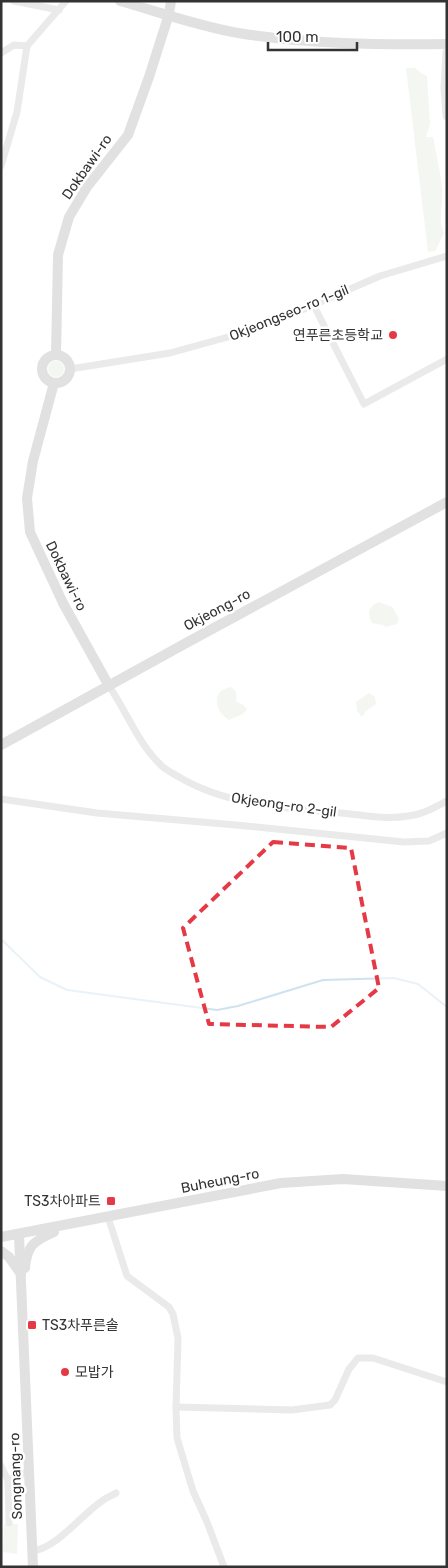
<svg xmlns="http://www.w3.org/2000/svg" width="448" height="1568" font-family="Rubik,'Noto Sans KR',sans-serif">
  <style>
    .green { fill: #e6ecdf }
    .lines { fill: none; stroke-linecap: round; stroke-linejoin: round }
    .stream { stroke: #cfe2ee; stroke-width: 2 }
    .minor { stroke: #d0d0d0; stroke-width: 7 }
    .tertiary { stroke: #d0d0d0; stroke-width: 9 }
    .secondary { stroke: #bdbdbd; stroke-width: 10 }
    .marked { fill: none; stroke: #e63946; stroke-width: 4; stroke-dasharray: 10 6; stroke-linejoin: round }
    .poi-dot { fill: #e63946; stroke: #fff; stroke-width: 2 }
    .labels { text-anchor: middle; dominant-baseline: central; stroke-width: 5; stroke-linejoin: round; paint-order: stroke }
    .street-label { font-size: 14px; fill: #333; stroke: #fff }
    .poi-label { font-size: 14px; fill: #333; stroke: #fff; text-anchor: end }
  </style>
  <rect width="100%" height="100%" fill="#fff"/>
  <!-- green -->
  <g class="green">
    <path d="M 406,68 L 415,68 L 421,73 L 427,76 L 430,124 L 426,137 L 433,137 C 436,153 440,170 442,187 C 444,201 437,219 444,233 L 435,251 L 428,252 Z"/>
    <circle cx="56" cy="369" r="8"/>
    <path d="M 379,602 C 394,608 391,603 399,619 L 397,624 L 386,627 L 383,625 L 372,623 C 367,614 368,606 379,602 Z"/>
    <path d="M 231,687 C 240,694 235,695 237,702 L 242,704 L 247,709 L 243,714 L 229,720 C 215,712 210,690 231,687 Z"/>
    <polygon points="369,693 375,697 376,704 366,711 362,717 357,711 356,702"/>
    <polygon points="4,1524 18,1524 17,1554 3,1552"/>
  </g>
  <g class="lines">
    <!-- stream -->
    <polyline class="stream" points="1,939 40,977 67,990 217,1010 238,1006 323,980 394,978 418,984 447,1007"/>
    <!-- minor -->
    <g class="minor">
      <polyline points="14,1 59,10"/>
      <polyline points="1,53 14,45 27,46"/>
      <polyline points="1,166 17,112 27,46 66,1"/>
      <polyline points="313,304 364,404 447,359"/>
      <polyline points="70,369 170,353 228,337 283,318 380,276 447,256"/>
      <path d="M 109,686 C 127,712 139,746 163,767 C 168,771 174,774 179,777 C 228,806 286,808 341,813 C 363,815 386,820 408,816 C 422,815 435,807 447,801"/>
      <polyline points="1,799 97,813 236,825 404,842 429,841 447,833"/>
      <polyline points="108,1217 127,1276 169,1307 173,1314 178,1338 176,1407 177,1438 193,1491 207,1522 224,1567"/>
      <polyline points="176,1407 292,1410 330,1405 335,1400 349,1369 358,1358 373,1358 447,1382"/>
      <polyline points="1,1466 8,1480 9,1523"/>
      <polyline points="8,1480 30,1471"/>
      <path d="M 33,1551 C 58,1547 81,1515 102,1501 C 106,1498 111,1496 116,1493"/>
    </g>
    <!-- tertiary -->
    <polyline class="tertiary" points="447,52 445,88 447,116"/>
    <!-- secondary -->
    <g class="secondary">
      <path d="M 120,1 C 159,12 198,26 238,33 C 307,44 377,45 447,44"/>
      <circle cx="56" cy="369" r="14"/>
      <polyline points="56,355 58,255 69,217 87,187 128,135 149,77 169,14 171,1"/>
      <polyline points="54,383 33,461 27,498 30,532 63,603 109,686"/>
      <polyline points="1,745 188,642 447,502"/>
      <polyline points="19,1235 33,1567"/>
      <polyline points="1,1237 281,1183 343,1179 447,1186"/>
      <polyline points="1,1251 9,1257 21,1274"/>
      <path d="M 25,1268 C 27,1245 34,1241 54,1232"/>
    </g>
  </g>
  <!-- marked area -->
  <path d="M0 0H448V1568H0ZM 273,842 L 351,848 L 379,988 L 331,1027 L 209,1024 L 183,928 Z" fill="#fff" fill-opacity=".55" fill-rule="evenodd"/>
  <path class="marked" d="M 273,842 L 351,848 L 379,988 L 331,1027 L 209,1024 L 183,928 Z"/>
  <!-- markers -->
  <g class="poi-dot">
    <circle cx="393" cy="335" r="5"/>
    <rect x="106" y="1196" width="10" height="10" rx="2.5"/>
    <rect x="27" y="1320" width="10" height="10" rx="2.5"/>
    <circle cx="65" cy="1372" r="5"/>
  </g>
  <g class="labels">
    <!-- street labels -->
    <g class="street-label">
      <text transform="translate(87 167) rotate(-55)">Dokbawi-ro</text>
      <text transform="translate(289 313) rotate(-22)">Okjeongseo-ro 1-gil</text>
      <text transform="translate(66 576) rotate(64)">Dokbawi-ro</text>
      <text transform="translate(217 610) rotate(-28)">Okjeong-ro</text>
      <text transform="translate(284 805) rotate(8)">Okjeong-ro 2-gil</text>
      <text transform="translate(220 1181) rotate(-11)">Buheung-ro</text>
      <text transform="translate(16 1476) rotate(-92)">Songnang-ro</text>
    </g>
    <!-- poi labels -->
    <g class="poi-label">
      <text x="383" y="335">연푸른초등학교</text>
      <text x="101" y="1201">TS3차아파트</text>
      <text x="42" y="1325" text-anchor="start">TS3차푸른솔</text>
      <text x="75" y="1372" text-anchor="start">모밥가</text>
    </g>
  </g>
  <!-- border -->
  <rect width="448" height="1568" fill="none" stroke="#333333" stroke-width="5"/>
  <!-- scale -->
  <path d="M268 42v8h89v-8" fill="none" stroke="#333333" stroke-width="2.5"/>
  <text x="276" y="42" font-size="15" fill="#333333" stroke="#ffffff" stroke-width="4" paint-order="stroke">100 m</text>
</svg>
